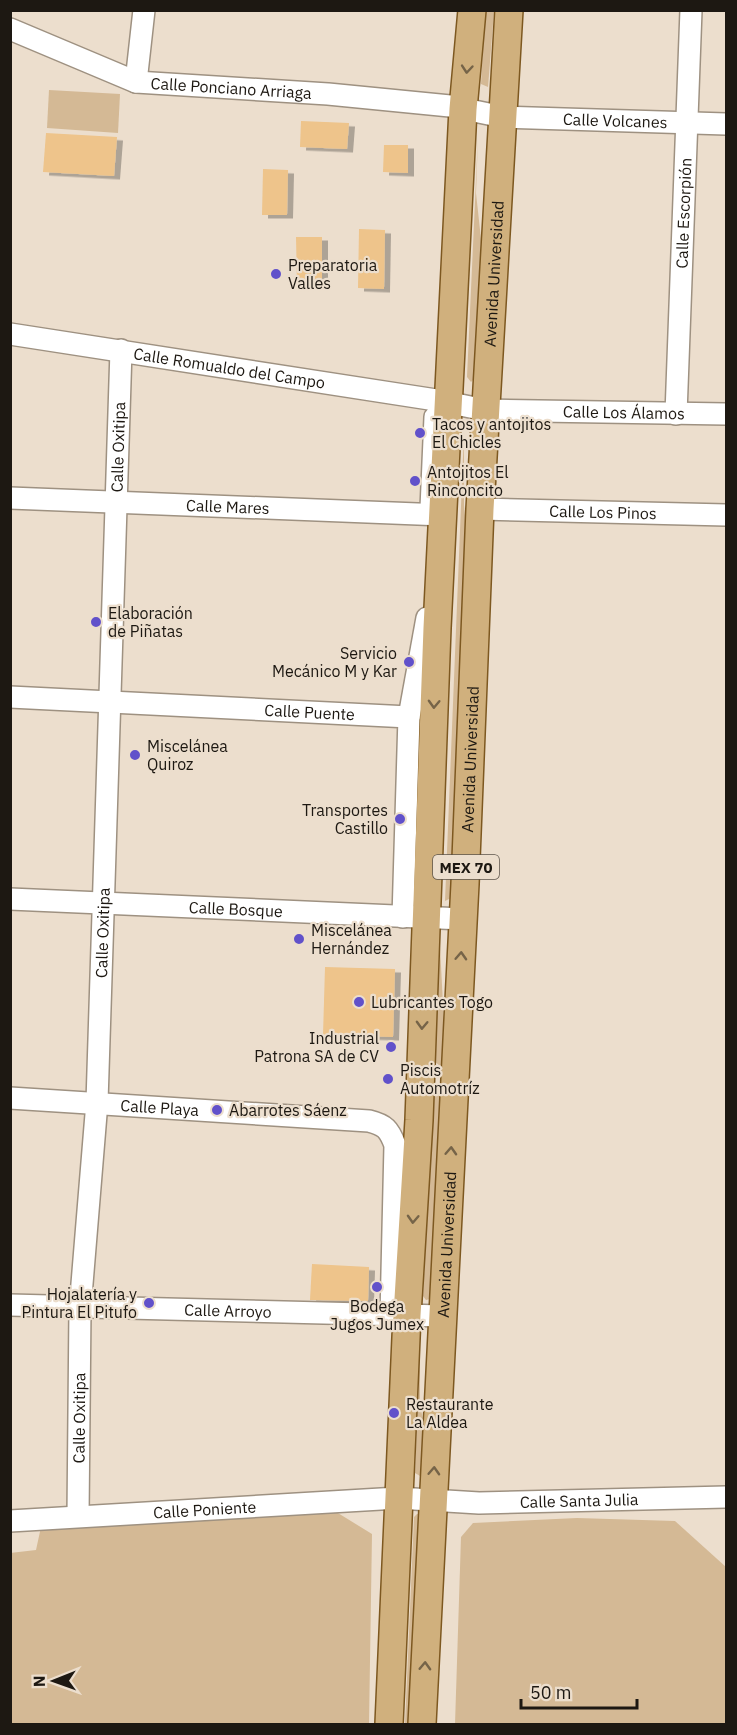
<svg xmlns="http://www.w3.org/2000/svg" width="737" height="1735" font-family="'IBM Plex Sans',sans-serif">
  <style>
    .green { fill: #d4b995 }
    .building { fill: #eec48b; filter: url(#shadow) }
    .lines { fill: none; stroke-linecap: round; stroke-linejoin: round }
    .minor-casing { stroke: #9e9181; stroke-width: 24 }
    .major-casing { stroke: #7d5820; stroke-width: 30 }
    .minor { stroke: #fff; stroke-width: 21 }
    .major { stroke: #d0b07d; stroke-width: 27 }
    .oneway { stroke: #766448 }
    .poi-dot { fill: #6151ca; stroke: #ecdecd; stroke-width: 2 }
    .labels { text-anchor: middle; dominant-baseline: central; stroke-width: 4.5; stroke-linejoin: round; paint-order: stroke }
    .shield { fill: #ecdecd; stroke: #5b534a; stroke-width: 1.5 }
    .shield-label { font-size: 15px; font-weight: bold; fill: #1d1812 }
    .street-label { font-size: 16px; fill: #1d1812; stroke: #ecdecd }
    .poi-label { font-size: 16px; fill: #1d1812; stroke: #ecdecd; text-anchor: start }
  </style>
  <defs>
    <filter id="shadow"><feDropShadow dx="6" dy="3.5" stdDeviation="0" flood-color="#0004"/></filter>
  </defs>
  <rect width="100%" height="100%" fill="#ecdecd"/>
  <!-- green -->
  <g class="green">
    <polygon points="485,11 494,11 488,87 481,84"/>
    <polygon points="49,90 120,94 118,133 47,128"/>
    <polygon points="478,136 476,193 481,239 475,378 471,382 467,377"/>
    <polygon points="464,432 464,505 468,547 451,898 445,901"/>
    <polygon points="440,947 445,1042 443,1064 440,1066 434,1061"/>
    <polygon points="437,1093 441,1097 430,1299 426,1300 423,1296 433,1095"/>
    <polygon points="420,1348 420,1399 425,1439 422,1475 420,1476 415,1473"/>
    <polygon points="333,1510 372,1534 369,1724 11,1724 10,1553 36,1550 41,1527"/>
    <polygon points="417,1514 420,1514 412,1724 405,1724 414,1517"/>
    <polygon points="577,1518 675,1521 726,1567 726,1724 455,1724 461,1537 473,1523"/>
  </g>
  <!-- building -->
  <g class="building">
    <polygon points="301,121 349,123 347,149 300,147"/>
    <polygon points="46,133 117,137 114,176 43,172"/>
    <polygon points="384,145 408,145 408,173 383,172"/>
    <polygon points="263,169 288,170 287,215 262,215"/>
    <polygon points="359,229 385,230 384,289 358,288"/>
    <polygon points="296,237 322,237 322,285 297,285"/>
    <polygon points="325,967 395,969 393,1037 323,1035"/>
    <polygon points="312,1264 369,1267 368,1301 310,1300"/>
  </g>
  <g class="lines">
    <!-- minor casing -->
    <g class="minor-casing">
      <g id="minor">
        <path id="s1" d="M 10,29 L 136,82 L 328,94 L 450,106 L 503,117 L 726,124"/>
        <polyline points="136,82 144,10"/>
        <path id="s2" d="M 10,334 L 436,400 L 485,410 L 726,414"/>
        <path id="s3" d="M 676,414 L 691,10"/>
        <path id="s4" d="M 10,498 L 443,515"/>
        <polyline points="431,508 435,417"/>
        <path id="s5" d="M 480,509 L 726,515"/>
        <path id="s6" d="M 10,697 L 409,717 L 403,917"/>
        <polyline points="409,717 427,618"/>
        <path id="s7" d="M 10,899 L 463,919"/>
        <path id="s8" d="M 10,1098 L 369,1121 C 385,1125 389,1129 395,1145 L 391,1315"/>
        <path id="s9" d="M 10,1305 L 443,1316"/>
        <path id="s10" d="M 78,1516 L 80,1308 L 97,1102 L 121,350"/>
        <path id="s11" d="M 10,1521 L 398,1498 L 479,1503 L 726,1497"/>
      </g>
    </g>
    <!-- major casing -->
    <g class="major-casing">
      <g id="major">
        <polyline points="389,1724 407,1315 419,1120 437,628 463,109 472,10"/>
        <path id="s12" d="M 422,1724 L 465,884 L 480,509 L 509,10"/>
      </g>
    </g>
    <!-- minor -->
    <use href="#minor" class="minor"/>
    <!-- major -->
    <use href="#major" class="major"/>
  </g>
  <!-- one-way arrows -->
  <defs><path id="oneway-chevron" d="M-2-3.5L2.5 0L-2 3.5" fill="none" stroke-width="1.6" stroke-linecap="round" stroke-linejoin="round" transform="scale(1.5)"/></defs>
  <g class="oneway">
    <use href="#oneway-chevron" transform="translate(467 69) rotate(95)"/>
    <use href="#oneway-chevron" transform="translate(434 704) rotate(92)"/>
    <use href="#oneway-chevron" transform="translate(461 956) rotate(-87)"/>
    <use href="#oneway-chevron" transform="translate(422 1025) rotate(92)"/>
    <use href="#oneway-chevron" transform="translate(451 1151) rotate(-87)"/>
    <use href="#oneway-chevron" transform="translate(413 1219) rotate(93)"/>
    <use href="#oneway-chevron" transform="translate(434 1471) rotate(-87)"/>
    <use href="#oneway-chevron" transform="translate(425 1666) rotate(-88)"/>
  </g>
  <!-- markers -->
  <g class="poi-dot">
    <circle cx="276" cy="274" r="6"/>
    <circle cx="420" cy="433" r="6"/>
    <circle cx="415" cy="481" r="6"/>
    <circle cx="96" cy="622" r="6"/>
    <circle cx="409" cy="662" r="6"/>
    <circle cx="135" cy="755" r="6"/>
    <circle cx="400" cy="819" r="6"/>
    <circle cx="299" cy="939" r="6"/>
    <circle cx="359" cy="1002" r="6"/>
    <circle cx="391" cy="1047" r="6"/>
    <circle cx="388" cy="1079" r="6"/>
    <circle cx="217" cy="1110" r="6"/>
    <circle cx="377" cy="1287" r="6"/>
    <circle cx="149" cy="1303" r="6"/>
    <circle cx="394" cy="1413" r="6"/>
  </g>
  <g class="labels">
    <!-- shield labels -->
    <rect class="shield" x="433" y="855" width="66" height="24" rx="4.5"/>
    <g class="shield-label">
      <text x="466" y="867">MEX 70</text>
    </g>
    <!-- street labels -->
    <g class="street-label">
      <text stroke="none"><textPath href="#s1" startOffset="232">Calle Ponciano Arriaga</textPath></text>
      <text stroke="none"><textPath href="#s1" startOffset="618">Calle Volcanes</textPath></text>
      <text stroke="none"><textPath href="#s3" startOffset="201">Calle Escorpión</textPath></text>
      <text stroke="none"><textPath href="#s12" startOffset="1452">Avenida Universidad</textPath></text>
      <text stroke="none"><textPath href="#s2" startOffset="222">Calle Romualdo del Campo</textPath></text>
      <text stroke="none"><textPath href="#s2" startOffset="620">Calle Los Álamos</textPath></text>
      <text stroke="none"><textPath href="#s10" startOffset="1070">Calle Oxitipa</textPath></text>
      <text stroke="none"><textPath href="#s4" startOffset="218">Calle Mares</textPath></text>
      <text stroke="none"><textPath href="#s5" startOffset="123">Calle Los Pinos</textPath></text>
      <text stroke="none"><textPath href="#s6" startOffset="300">Calle Puente</textPath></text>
      <text stroke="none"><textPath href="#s12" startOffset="966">Avenida Universidad</textPath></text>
      <text stroke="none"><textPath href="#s7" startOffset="226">Calle Bosque</textPath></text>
      <text stroke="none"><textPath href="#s10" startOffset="584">Calle Oxitipa</textPath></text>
      <text stroke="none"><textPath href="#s8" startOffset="150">Calle Playa</textPath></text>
      <text stroke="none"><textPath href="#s12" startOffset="480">Avenida Universidad</textPath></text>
      <text stroke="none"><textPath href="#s9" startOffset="218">Calle Arroyo</textPath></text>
      <text stroke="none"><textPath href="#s10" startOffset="98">Calle Oxitipa</textPath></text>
      <text stroke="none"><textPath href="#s11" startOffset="570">Calle Santa Julia</textPath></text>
      <text stroke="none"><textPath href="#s11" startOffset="195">Calle Poniente</textPath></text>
    </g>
    <!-- poi labels -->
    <g class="poi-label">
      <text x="288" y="265">Preparatoria<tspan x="288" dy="18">Valles</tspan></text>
      <text x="432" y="424">Tacos y antojitos<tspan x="432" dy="18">El Chicles</tspan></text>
      <text x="427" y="472">Antojitos El<tspan x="427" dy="18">Rinconcito</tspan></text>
      <text x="108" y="613">Elaboración<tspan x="108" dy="18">de Piñatas</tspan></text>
      <text x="397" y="653" text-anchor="end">Servicio<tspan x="397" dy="18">Mecánico M y Kar</tspan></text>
      <text x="147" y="746">Miscelánea<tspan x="147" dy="18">Quiroz</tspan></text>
      <text x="388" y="810" text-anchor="end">Transportes<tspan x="388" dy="18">Castillo</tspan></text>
      <text x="311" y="930">Miscelánea<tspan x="311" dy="18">Hernández</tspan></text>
      <text x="371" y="1002">Lubricantes Togo</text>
      <text x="379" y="1038" text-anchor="end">Industrial<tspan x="379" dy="18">Patrona SA de CV</tspan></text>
      <text x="400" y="1070">Piscis<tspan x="400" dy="18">Automotríz</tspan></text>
      <text x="229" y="1110">Abarrotes Sáenz</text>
      <text x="137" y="1294" text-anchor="end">Hojalatería y<tspan x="137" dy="18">Pintura El Pitufo</tspan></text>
      <text x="377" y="1306" text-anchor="middle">Bodega<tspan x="377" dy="18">Jugos Jumex</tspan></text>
      <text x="406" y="1404">Restaurante<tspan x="406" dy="18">La Aldea</tspan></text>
    </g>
  </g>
  <!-- border -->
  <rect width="737" height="1735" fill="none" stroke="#1d1812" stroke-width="24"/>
  <!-- north arrow -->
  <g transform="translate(54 1681) rotate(269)" stroke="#ecdecd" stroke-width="4.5" paint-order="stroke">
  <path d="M0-4.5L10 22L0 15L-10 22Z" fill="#1d1812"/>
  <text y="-9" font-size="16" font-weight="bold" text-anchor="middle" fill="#1d1812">N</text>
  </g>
  <!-- scale -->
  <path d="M521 1699v9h116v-9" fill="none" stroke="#1d1812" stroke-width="3"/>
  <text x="530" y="1699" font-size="18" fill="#1d1812" stroke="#ecdecd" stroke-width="4.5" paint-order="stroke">50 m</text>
</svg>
